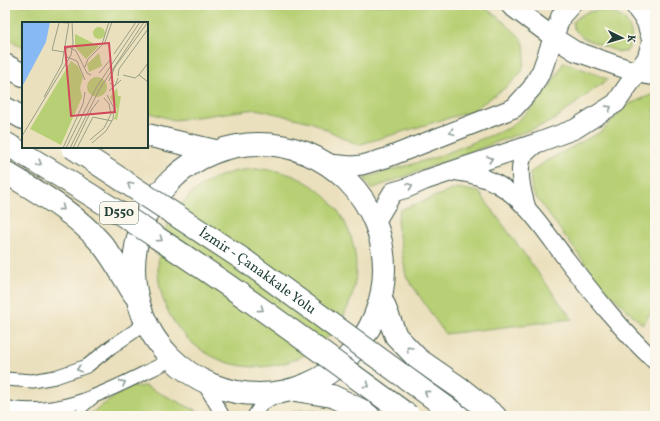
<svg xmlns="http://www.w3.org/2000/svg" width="660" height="421" font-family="Vollkorn,serif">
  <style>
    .green { fill: #b8d075; stroke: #6c8654 }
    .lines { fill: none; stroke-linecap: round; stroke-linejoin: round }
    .service-casing { stroke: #3e5549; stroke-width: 9 }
    .minor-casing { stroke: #3e5549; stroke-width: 15 }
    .tertiary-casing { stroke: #3e5549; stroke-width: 19 }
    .secondary-casing { stroke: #3e5549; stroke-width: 21 }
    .trunk-casing { stroke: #3e5549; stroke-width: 24 }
    .service { stroke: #fff; stroke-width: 7 }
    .minor { stroke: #fff; stroke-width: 13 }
    .tertiary { stroke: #fff; stroke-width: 17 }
    .secondary { stroke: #fff; stroke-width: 19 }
    .trunk { stroke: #fff; stroke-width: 22 }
    .trunk-bridge-casing { stroke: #3e5549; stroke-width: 24; stroke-linecap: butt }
    .trunk-bridge { stroke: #fff; stroke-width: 22 }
    .oneway { stroke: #8f9e9a }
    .labels { text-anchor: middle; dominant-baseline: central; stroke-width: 3; stroke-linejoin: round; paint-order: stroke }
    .shield { fill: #fbf7ec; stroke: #61756b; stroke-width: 1 }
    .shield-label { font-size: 13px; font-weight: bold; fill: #1f3d34 }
    .street-label { font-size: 14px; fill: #1f3d34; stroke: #fbf7ec }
    .inset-road { fill: none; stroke: #999f86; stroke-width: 1 }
    .view { fill: #d1495b; fill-opacity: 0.15; stroke: #d1495b; stroke-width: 2 }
    .inset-edge { fill: none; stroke: #1f3d34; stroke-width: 2 }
  </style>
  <rect width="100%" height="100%" fill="#fbf7ec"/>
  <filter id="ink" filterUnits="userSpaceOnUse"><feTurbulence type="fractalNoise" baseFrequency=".025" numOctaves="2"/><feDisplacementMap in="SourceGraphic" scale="8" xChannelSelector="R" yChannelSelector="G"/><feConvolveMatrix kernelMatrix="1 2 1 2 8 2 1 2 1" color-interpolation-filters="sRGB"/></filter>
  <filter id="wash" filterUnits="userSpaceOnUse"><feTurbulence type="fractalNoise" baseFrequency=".012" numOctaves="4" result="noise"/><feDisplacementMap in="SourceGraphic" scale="16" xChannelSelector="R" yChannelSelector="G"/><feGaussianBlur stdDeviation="0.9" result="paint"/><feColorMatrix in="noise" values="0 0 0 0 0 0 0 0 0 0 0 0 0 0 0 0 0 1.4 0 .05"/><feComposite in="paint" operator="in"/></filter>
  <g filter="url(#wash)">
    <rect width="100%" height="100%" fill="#ebe0bd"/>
    <!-- green -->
    <g class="green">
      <polygon points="5,5 481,5 499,18 518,35 524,43 525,57 522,71 509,85 472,111 358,145 311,122 256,109 174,120 147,112 147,23 23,23 23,48 5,36"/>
      <path d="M 602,10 C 609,12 618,14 624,19 C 633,28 634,42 626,52 L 618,52 L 583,38 L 574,29 L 573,22 C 584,12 588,11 602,10 Z"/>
      <polygon points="564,62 608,79 551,122 371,189 364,178 437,157 509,128 531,109 550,86"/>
      <polygon points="651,95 655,95 655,305 643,325 603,287 532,192 530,173 546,161 602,131 627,105"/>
      <circle cx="257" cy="268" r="99"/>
      <polygon points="457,188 479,192 572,319 445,334 406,276 397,223 400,210"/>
      <polygon points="145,386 201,413 203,416 87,416 129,387"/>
      <polygon points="301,410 311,410 334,416 277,416"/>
    </g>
  </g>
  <g filter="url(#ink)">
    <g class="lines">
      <!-- service casing -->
      <g class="service-casing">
        <polyline id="service" points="75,416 95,399"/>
      </g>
      <!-- minor casing -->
      <g class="minor-casing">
        <g id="minor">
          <polyline points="5,379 33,381 55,377 87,366 111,347 145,324"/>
          <polyline points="204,384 223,416"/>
          <path d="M 5,407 C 65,420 120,384 173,359"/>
          <polyline points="254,416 261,405 279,393"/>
        </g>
      </g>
      <!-- tertiary casing -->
      <g class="tertiary-casing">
        <g id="tertiary">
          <path d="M 453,171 C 467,173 485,177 497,184 C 527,201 546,233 567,260 C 594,295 622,331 655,361"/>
          <path d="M 527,208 C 523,195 517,171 523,157 C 526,152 533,147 537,143"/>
        </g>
      </g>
      <!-- secondary casing -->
      <g class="secondary-casing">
        <g id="secondary">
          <polyline points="510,5 553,37 575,51 638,73 655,76"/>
          <polyline points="328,164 352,166 362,165 386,158 514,108 532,88 542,70 561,16 571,5"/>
          <polyline points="375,222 393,192 407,188 425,180 537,143 575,129 616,103 647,58 652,41 646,21 637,9"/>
        </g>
      </g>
      <!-- trunk casing -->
      <g class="trunk-casing">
        <g id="trunk">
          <polyline points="5,65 23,75"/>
          <polyline points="5,108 23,118"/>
          <polyline points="147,135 215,151"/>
          <circle cx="259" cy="269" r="125"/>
          <path d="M 5,172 C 39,193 74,212 101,243 C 113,257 124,278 134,294"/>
          <polyline points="383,303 396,336 418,359 460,388 495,416"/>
          <polyline points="295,390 332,396 361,410 369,416"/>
        </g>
      </g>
      <!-- service -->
      <use href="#service" class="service"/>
      <!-- minor -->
      <use href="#minor" class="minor"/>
      <!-- tertiary -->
      <use href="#tertiary" class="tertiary"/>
      <!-- secondary -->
      <use href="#secondary" class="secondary"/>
      <!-- trunk -->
      <use href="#trunk" class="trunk"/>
      <!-- trunk-bridge casing -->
      <g class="trunk-bridge-casing">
        <g id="trunk-bridge">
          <path d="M 5,143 C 57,174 109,205 159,239 C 245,295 326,356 409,416"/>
          <path id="s1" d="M 72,147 L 244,260 L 458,416"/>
        </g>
      </g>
      <!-- trunk-bridge -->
      <use href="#trunk-bridge" class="trunk-bridge"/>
    </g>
    <!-- one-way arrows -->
    <defs><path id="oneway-chevron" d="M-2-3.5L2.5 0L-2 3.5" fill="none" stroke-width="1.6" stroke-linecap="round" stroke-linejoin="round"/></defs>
    <g class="oneway">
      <use href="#oneway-chevron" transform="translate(609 108) rotate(-32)"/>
      <use href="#oneway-chevron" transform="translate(452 132) rotate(158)"/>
      <use href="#oneway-chevron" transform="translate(490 159) rotate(-18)"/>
      <use href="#oneway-chevron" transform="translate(39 163) rotate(31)"/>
      <use href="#oneway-chevron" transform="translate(130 185) rotate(-147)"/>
      <use href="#oneway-chevron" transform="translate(410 186) rotate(-22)"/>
      <use href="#oneway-chevron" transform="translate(62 208) rotate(37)"/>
      <use href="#oneway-chevron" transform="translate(160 239) rotate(34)"/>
      <use href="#oneway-chevron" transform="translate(261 309) rotate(36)"/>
      <use href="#oneway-chevron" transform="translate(409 349) rotate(-134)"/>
      <use href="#oneway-chevron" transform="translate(79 369) rotate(162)"/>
      <use href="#oneway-chevron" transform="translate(123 383) rotate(-28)"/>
      <use href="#oneway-chevron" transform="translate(367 385) rotate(36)"/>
      <use href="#oneway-chevron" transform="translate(427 393) rotate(-144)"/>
    </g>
  </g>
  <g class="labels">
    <!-- shield labels -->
    <rect class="shield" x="100" y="202" width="38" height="22" rx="3"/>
    <g class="shield-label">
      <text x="119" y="213">D550</text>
    </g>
    <!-- street labels -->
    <g class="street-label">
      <text stroke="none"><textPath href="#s1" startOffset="223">İzmir - Çanakkale Yolu</textPath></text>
    </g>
  </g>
  <!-- overview -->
  <g transform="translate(22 22)">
    <rect width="126" height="126" fill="#ebe0bd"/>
    <path d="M71 11a6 6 0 1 1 12 0a6 6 0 1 1-12 0ZM 53,12 L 77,24 L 64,37 L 53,25 ZM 77,31 L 80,44 L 67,50 L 65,42 ZM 49,39 L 56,44 L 61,55 L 58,66 L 60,75 L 39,123 L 8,107 ZM65 65a10 10 0 1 1 20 0a10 10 0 1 1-20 0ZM 95,66 L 96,74 L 99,74 L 95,98 L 92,97 L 95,87 L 88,75 Z" fill="#b8d075"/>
    <path d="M 0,0 L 28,0 L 24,20 L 0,65 Z" fill="#87b9f4"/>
    <path class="inset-road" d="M 32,0 L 46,1M 37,1 L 30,28 L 42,30M 80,22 L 87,0M 44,27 L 47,25 L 54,29 L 65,51 L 69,53M 43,31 L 45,35 L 55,39 L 63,58M 92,32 L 114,0M 63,45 L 66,37 L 83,20 L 90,0M 77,51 L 89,37M 101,53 L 113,56 L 117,53 L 126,60M 117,53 L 126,41M 96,54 L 97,47 L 126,7M 87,59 L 93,45 L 126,0M 88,61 L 93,64 L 96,56M 87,69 L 99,58M 22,75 L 40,42 L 47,0M 0,114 L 49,33 L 51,21 L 50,0M 68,118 L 82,106 L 89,92 L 87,82 L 82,76M 70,121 L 84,109 L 91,97 L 92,86 L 85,73M 41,126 L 61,82 L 63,70M 44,126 L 74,66 L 118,0M 48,126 L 77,68 L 122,0M 51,126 L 70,87 L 77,78M 55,126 L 71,95 L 90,99"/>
    <path class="view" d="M 87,21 L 93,90 L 49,94 L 43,25 Z"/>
    <rect width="126" height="126" class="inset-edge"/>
  </g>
  <!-- margin -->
  <rect width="660" height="421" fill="none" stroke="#fbf7ec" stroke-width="20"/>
  <!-- north arrow -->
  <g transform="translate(622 38) rotate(95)" stroke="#fbf7ec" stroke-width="3" paint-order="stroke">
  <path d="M0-3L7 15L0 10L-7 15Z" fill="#1f3d34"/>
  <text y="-6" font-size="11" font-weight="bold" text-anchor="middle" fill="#1f3d34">K</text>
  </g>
</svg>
